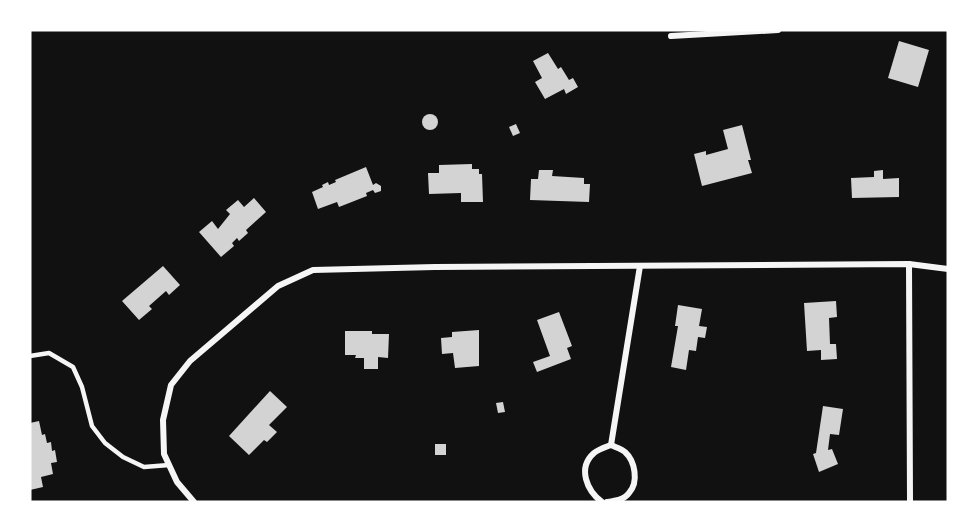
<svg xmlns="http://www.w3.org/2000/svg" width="978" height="532" font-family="'Zilla Slab',serif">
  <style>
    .building { fill: #d3d3d3 }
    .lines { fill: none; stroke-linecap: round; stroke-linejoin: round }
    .service { stroke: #f5f5f5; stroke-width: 4.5 }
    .minor { stroke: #f5f5f5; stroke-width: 6 }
  </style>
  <rect width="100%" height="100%" fill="#111"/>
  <!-- building -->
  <g class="building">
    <polygon points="899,41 929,50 918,87 888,78"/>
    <polygon points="548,53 558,69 561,67 569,80 573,78 578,87 566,94 564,89 545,99 535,82 542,78 533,61"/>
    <circle cx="430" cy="122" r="8"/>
    <polygon points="516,124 520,133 513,136 509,127"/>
    <polygon points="742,125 751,160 748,160 752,173 702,186 694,154 706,151 706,155 728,149 723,130"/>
    <polygon points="472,164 472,169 479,169 479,174 482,174 483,202 461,202 461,193 429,194 428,173 439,173 439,165"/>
    <polygon points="366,167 373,185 376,183 381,186 381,191 375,193 373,190 366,193 367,196 339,207 337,202 318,209 312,192 323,187 322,185 328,182 329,185 336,182 335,180"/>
    <polygon points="539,170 553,170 552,176 584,178 584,184 590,184 589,202 530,200 531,179 538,179"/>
    <polygon points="883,170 883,179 899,178 899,197 852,198 851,178 874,177 874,171"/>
    <polygon points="254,198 266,212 246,230 248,233 239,241 237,238 232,243 234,246 221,257 199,232 212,221 218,229 230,214 226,210 238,200 244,207"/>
    <polygon points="163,266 180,285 169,295 166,291 149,306 152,309 139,320 122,301"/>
    <polygon points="836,301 837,317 829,318 830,344 836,344 837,359 821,360 821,350 807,351 804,303"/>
    <polygon points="678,305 702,309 699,326 707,327 705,338 698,337 696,351 689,350 686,370 671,367 678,326 675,326"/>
    <polygon points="559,312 572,346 567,348 571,359 537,372 533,362 550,356 537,320"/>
    <polygon points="479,330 479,366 455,368 453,353 442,354 441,338 452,337 452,332"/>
    <polygon points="345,331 372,331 372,334 389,334 388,358 378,357 378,369 364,369 364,358 355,358 356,355 345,355"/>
    <polygon points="270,391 287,407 269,425 277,432 267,442 264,440 249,455 229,436"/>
    <polygon points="503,402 505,412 498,413 496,403"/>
    <polygon points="823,406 843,409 839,435 830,434 828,450 832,449 838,464 819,472 813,454 816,453"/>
    <polygon points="39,421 42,435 45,434 47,443 51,442 52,451 55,450 57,462 51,463 53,474 41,477 43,487 30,490 30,423"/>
    <rect x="435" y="444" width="11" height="11"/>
  </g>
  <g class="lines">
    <!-- service -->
    <polyline class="service" points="30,356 49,353 73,367 82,387 92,426 105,443 123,457 144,467 169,465"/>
    <!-- minor -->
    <g class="minor">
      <polyline points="671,36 778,30"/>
      <polyline points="909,264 910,502"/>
      <polyline points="611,445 640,266"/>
      <polyline points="194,502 177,482 164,454 163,420 171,385 190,361 278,286 313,270 435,267 909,264 948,269"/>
      <path d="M 602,502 C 587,491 577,468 594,453 C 599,449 606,447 611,445 C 615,447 622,449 625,452 C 635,461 639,482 629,493 C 624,500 615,501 607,502"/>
    </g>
  </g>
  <!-- border -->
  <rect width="978" height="532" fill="none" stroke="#ffffff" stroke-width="63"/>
</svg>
